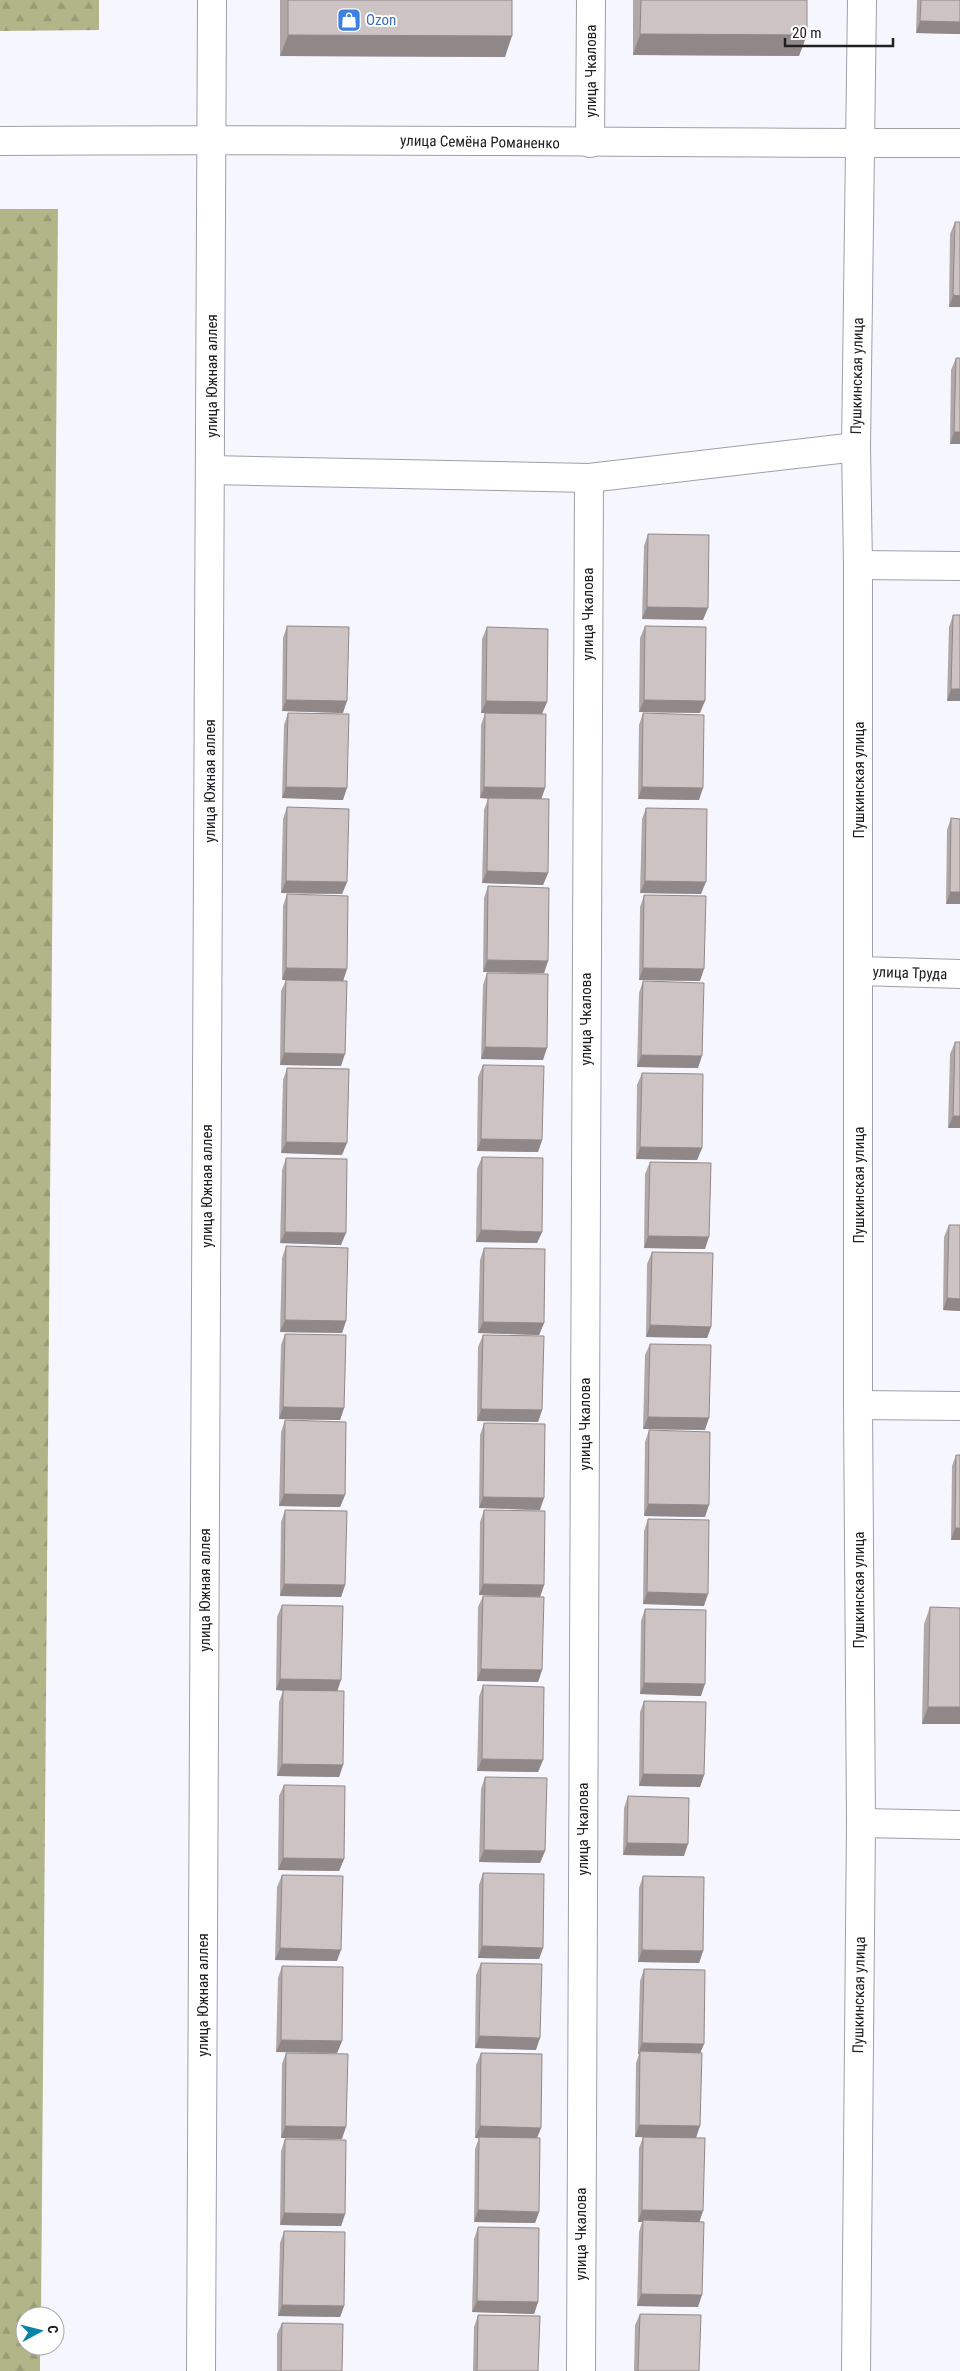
<svg xmlns="http://www.w3.org/2000/svg" width="960" height="2371" font-family="'Roboto Condensed',sans-serif">
  <style>
    .forest { fill: url(#forest-firs) }
    .lines { fill: none; stroke-linecap: round; stroke-linejoin: round }
    .minor-casing { stroke: #9ea0a8; stroke-width: 30 }
    .minor { stroke: #fff; stroke-width: 28 }
    .wall { fill: #b0a8a7 }
    .shaded-wall { fill: #908888 }
    .building { fill: #cdc3c2; stroke: #908888 }
    .labels { text-anchor: middle; dominant-baseline: central; stroke-width: 4; stroke-linejoin: round; paint-order: stroke }
    .shop-label { font-size: 15px; fill: #366cbe; stroke: #fff; text-anchor: start }
    .street-label { font-size: 15px; fill: #202023; stroke: #fff }
  </style>
  <defs>
    <pattern id="forest-firs" width="22" height="20" patternUnits="userSpaceOnUse" patternTransform="scale(1.25)"><rect width="22" height="20" fill="#b2b588"/><path d="M5 1l3.5 6h-7zM16 11l3.5 6h-7z" fill="#999b75"/></pattern>
  </defs>
  <rect width="100%" height="100%" fill="#f6f7fe"/>
  <!-- forest -->
  <g class="forest">
    <polygon points="0,0 99,0 99,30 0,31"/>
    <polygon points="0,209 58,209 41,2316 25,2316 25,2346 40,2346 40,2371 0,2371"/>
  </g>
  <g class="lines">
    <!-- minor casing -->
    <g class="minor-casing">
      <g id="minor">
        <path d="M 0,141 C 320,138 640,143 960,143"/>
        <polyline points="590,143 591,0"/>
        <polyline points="211,470 589,478 856,447"/>
        <polyline points="858,565 960,566"/>
        <polyline points="859,971 960,974"/>
        <polyline points="858,1405 960,1406"/>
        <polyline points="861,1823 960,1825"/>
        <polyline points="201,2371 212,0"/>
        <polyline points="581,2371 589,478"/>
        <polyline points="856,2371 861,1823 858,1405 858,565 856,447 862,0"/>
      </g>
    </g>
    <!-- minor -->
    <use href="#minor" class="minor"/>
  </g>
  <!-- wall -->
  <g class="wall">
    <polygon points="280,0 512,0 505,57 280,56"/>
    <polygon points="633,0 807,0 799,56 633,55"/>
    <polygon points="917,0 960,0 960,34 916,33"/>
    <polygon points="955,222 960,222 960,307 949,307 950,234"/>
    <polygon points="956,358 960,358 960,444 950,444 951,370"/>
    <polygon points="648,534 703,620 642,619 644,546"/>
    <polygon points="953,615 960,701 947,701 949,627"/>
    <polygon points="287,626 343,713 282,711 283,638"/>
    <polygon points="645,626 700,713 639,712 640,638"/>
    <polygon points="487,627 542,714 481,713 482,639"/>
    <polygon points="288,713 343,800 282,798 284,725"/>
    <polygon points="485,713 545,788 541,799 548,873 543,885 482,883 484,810 488,799 480,798 481,725"/>
    <polygon points="643,713 699,800 638,799 639,725"/>
    <polygon points="287,807 347,882 342,894 281,893 283,819"/>
    <polygon points="646,808 701,894 640,893 642,819"/>
    <polygon points="951,818 960,819 960,904 946,904 947,830"/>
    <polygon points="488,886 548,961 544,973 483,972 484,898"/>
    <polygon points="287,894 347,969 343,981 341,1066 280,1065 281,991 286,980 282,980 283,906"/>
    <polygon points="644,895 700,981 639,980 640,907"/>
    <polygon points="487,973 543,1060 481,1059 483,985"/>
    <polygon points="643,981 698,1068 637,1067 639,993"/>
    <polygon points="955,1042 960,1042 960,1128 948,1128 950,1054"/>
    <polygon points="483,1065 542,1140 538,1152 477,1151 478,1077"/>
    <polygon points="287,1068 342,1155 281,1153 283,1080"/>
    <polygon points="642,1073 702,1148 697,1160 636,1159 637,1085"/>
    <polygon points="482,1157 542,1232 537,1243 476,1242 477,1169"/>
    <polygon points="286,1158 341,1245 280,1243 282,1170"/>
    <polygon points="650,1162 705,1249 644,1248 645,1174"/>
    <polygon points="949,1225 960,1225 960,1311 943,1310 944,1237"/>
    <polygon points="286,1246 346,1321 342,1333 280,1332 282,1258"/>
    <polygon points="484,1248 544,1323 539,1335 478,1333 480,1260"/>
    <polygon points="652,1252 711,1327 707,1338 646,1337 647,1264"/>
    <polygon points="285,1334 344,1408 340,1420 279,1419 281,1345"/>
    <polygon points="483,1335 542,1410 538,1422 477,1421 478,1347"/>
    <polygon points="650,1344 705,1430 643,1429 645,1355"/>
    <polygon points="285,1420 345,1495 340,1507 279,1506 281,1432"/>
    <polygon points="484,1423 540,1510 479,1508 480,1435"/>
    <polygon points="649,1430 705,1517 644,1516 645,1442"/>
    <polygon points="956,1455 960,1540 951,1540 952,1466"/>
    <polygon points="285,1510 345,1585 341,1597 280,1596 281,1522"/>
    <polygon points="484,1510 544,1585 540,1597 479,1595 480,1522"/>
    <polygon points="648,1519 704,1606 643,1604 644,1531"/>
    <polygon points="483,1596 542,1670 538,1682 477,1681 478,1607"/>
    <polygon points="282,1605 337,1691 343,1765 339,1777 277,1776 279,1702 283,1691 276,1690 277,1617"/>
    <polygon points="930,1607 960,1608 960,1724 922,1724 924,1624"/>
    <polygon points="645,1609 701,1696 640,1694 641,1621"/>
    <polygon points="483,1685 543,1760 538,1772 477,1771 479,1697"/>
    <polygon points="644,1701 704,1775 700,1787 639,1786 640,1712"/>
    <polygon points="485,1777 545,1851 540,1863 479,1862 481,1789"/>
    <polygon points="284,1785 344,1859 339,1871 278,1870 279,1796"/>
    <polygon points="628,1796 684,1856 623,1855 624,1808"/>
    <polygon points="483,1873 543,1948 539,1959 478,1958 479,1885"/>
    <polygon points="282,1875 337,1961 275,1960 277,1887"/>
    <polygon points="643,1876 703,1951 699,1963 638,1962 639,1888"/>
    <polygon points="481,1963 536,2050 475,2048 476,1975"/>
    <polygon points="282,1966 342,2041 337,2053 276,2052 278,1978"/>
    <polygon points="644,1969 700,2053 696,2138 703,2211 699,2222 698,2307 637,2306 639,2232 642,2222 638,2222 639,2148 643,2137 635,2137 636,2063 639,2054 638,2054 640,1981"/>
    <polygon points="286,2053 342,2139 281,2138 282,2064"/>
    <polygon points="481,2053 541,2128 537,2138 539,2212 535,2223 474,2222 475,2149 479,2138 475,2138 476,2065"/>
    <polygon points="285,2139 345,2214 341,2226 280,2225 281,2151"/>
    <polygon points="478,2227 538,2302 534,2314 472,2312 474,2239"/>
    <polygon points="284,2231 344,2306 340,2317 278,2316 280,2243"/>
    <polygon points="640,2314 699,2371 634,2371 635,2325"/>
    <polygon points="478,2315 538,2371 473,2371 474,2327"/>
    <polygon points="282,2323 342,2371 277,2371 277,2334"/>
  </g>
  <!-- shaded-wall -->
  <g class="shaded-wall">
    <polygon points="920,21 960,22 960,34 916,33"/>
    <polygon points="640,34 807,35 799,56 633,55"/>
    <polygon points="288,35 512,36 505,57 280,56"/>
    <polygon points="953,295 960,296 960,307 949,307"/>
    <polygon points="954,432 960,432 960,444 950,444"/>
    <polygon points="647,607 708,608 703,620 642,619"/>
    <polygon points="951,689 960,689 960,701 947,701"/>
    <polygon points="286,700 347,701 343,713 282,711"/>
    <polygon points="644,700 705,701 700,713 639,712"/>
    <polygon points="486,701 547,702 542,714 481,713"/>
    <polygon points="286,787 347,788 343,800 282,798"/>
    <polygon points="484,787 545,788 541,800 480,798"/>
    <polygon points="642,787 703,788 699,800 638,799"/>
    <polygon points="487,871 548,873 543,885 482,883"/>
    <polygon points="286,881 347,882 342,894 281,893"/>
    <polygon points="645,881 706,882 701,894 640,893"/>
    <polygon points="950,892 960,892 960,904 946,904"/>
    <polygon points="487,960 548,961 544,973 483,972"/>
    <polygon points="286,968 347,969 343,981 282,980"/>
    <polygon points="643,968 704,969 700,981 639,980"/>
    <polygon points="485,1047 547,1048 543,1060 481,1059"/>
    <polygon points="284,1053 345,1054 341,1066 280,1065"/>
    <polygon points="641,1055 702,1056 698,1068 637,1067"/>
    <polygon points="953,1116 960,1116 960,1128 948,1128"/>
    <polygon points="481,1139 542,1140 538,1152 477,1151"/>
    <polygon points="286,1142 347,1143 342,1155 281,1153"/>
    <polygon points="640,1147 702,1148 697,1160 636,1159"/>
    <polygon points="481,1230 542,1232 537,1243 476,1242"/>
    <polygon points="285,1232 346,1233 341,1245 280,1243"/>
    <polygon points="648,1236 709,1237 705,1249 644,1248"/>
    <polygon points="947,1298 960,1299 960,1311 943,1310"/>
    <polygon points="285,1320 346,1321 342,1333 280,1332"/>
    <polygon points="483,1322 544,1323 539,1335 478,1333"/>
    <polygon points="650,1325 711,1327 707,1338 646,1337"/>
    <polygon points="283,1407 344,1408 340,1420 279,1419"/>
    <polygon points="481,1409 542,1410 538,1422 477,1421"/>
    <polygon points="648,1417 709,1418 705,1430 643,1429"/>
    <polygon points="284,1494 345,1495 340,1507 279,1506"/>
    <polygon points="483,1497 544,1498 540,1510 479,1508"/>
    <polygon points="648,1504 709,1505 705,1517 644,1516"/>
    <polygon points="955,1528 960,1528 960,1540 951,1540"/>
    <polygon points="284,1584 345,1585 341,1597 280,1596"/>
    <polygon points="483,1584 544,1585 540,1597 479,1595"/>
    <polygon points="647,1592 708,1594 704,1606 643,1604"/>
    <polygon points="481,1669 542,1670 538,1682 477,1681"/>
    <polygon points="280,1679 341,1680 337,1692 276,1690"/>
    <polygon points="644,1683 705,1684 701,1696 640,1694"/>
    <polygon points="928,1707 960,1707 960,1724 922,1724"/>
    <polygon points="482,1759 543,1760 538,1772 477,1771"/>
    <polygon points="282,1764 343,1765 339,1777 277,1776"/>
    <polygon points="643,1774 704,1775 700,1787 639,1786"/>
    <polygon points="627,1843 688,1844 684,1856 623,1855"/>
    <polygon points="484,1850 545,1851 540,1863 479,1862"/>
    <polygon points="283,1858 344,1859 339,1871 278,1870"/>
    <polygon points="482,1946 543,1948 539,1959 478,1958"/>
    <polygon points="280,1948 341,1950 337,1961 275,1960"/>
    <polygon points="642,1950 703,1951 699,1963 638,1962"/>
    <polygon points="479,2036 540,2038 536,2050 475,2048"/>
    <polygon points="281,2040 342,2041 337,2053 276,2052"/>
    <polygon points="642,2043 704,2044 699,2056 640,2051 639,2054 638,2054"/>
    <polygon points="639,2125 700,2126 696,2138 635,2137"/>
    <polygon points="285,2126 346,2127 342,2139 281,2138"/>
    <polygon points="480,2126 541,2128 536,2140 475,2138"/>
    <polygon points="478,2210 539,2212 535,2223 474,2222"/>
    <polygon points="642,2210 703,2211 699,2223 643,2220 642,2222 638,2222"/>
    <polygon points="284,2213 345,2214 341,2226 280,2225"/>
    <polygon points="641,2294 702,2295 698,2307 637,2306"/>
    <polygon points="477,2301 538,2302 534,2314 472,2312"/>
    <polygon points="282,2305 344,2306 340,2317 278,2316"/>
  </g>
  <!-- building -->
  <g class="building">
    <polygon points="288,0 512,0 512,36 288,35"/>
    <polygon points="641,0 807,0 807,35 640,34"/>
    <polygon points="921,0 960,0 960,22 920,21"/>
    <polygon points="955,222 960,222 960,296 953,295"/>
    <polygon points="956,358 960,358 960,432 954,432"/>
    <polygon points="648,534 709,535 708,608 647,607"/>
    <polygon points="953,615 960,615 960,689 951,689"/>
    <polygon points="287,626 349,627 347,701 286,700"/>
    <polygon points="645,626 706,627 705,701 644,700"/>
    <polygon points="487,627 548,629 547,702 486,701"/>
    <polygon points="288,713 349,714 347,788 286,787"/>
    <polygon points="485,713 546,714 545,788 484,787"/>
    <polygon points="643,713 704,715 703,788 642,787"/>
    <polygon points="488,798 549,799 548,873 487,871"/>
    <polygon points="287,807 349,809 347,882 286,881"/>
    <polygon points="646,808 707,809 706,882 645,881"/>
    <polygon points="951,818 960,819 960,892 950,892"/>
    <polygon points="488,886 549,888 548,961 487,960"/>
    <polygon points="287,894 348,896 347,969 286,968"/>
    <polygon points="644,895 706,896 704,969 643,968"/>
    <polygon points="487,973 548,974 547,1048 485,1047"/>
    <polygon points="286,980 347,981 345,1054 284,1053"/>
    <polygon points="643,981 704,983 702,1056 641,1055"/>
    <polygon points="955,1042 960,1042 960,1116 953,1116"/>
    <polygon points="483,1065 544,1066 542,1140 481,1139"/>
    <polygon points="287,1068 349,1069 347,1143 286,1142"/>
    <polygon points="642,1073 703,1074 702,1148 640,1147"/>
    <polygon points="482,1157 543,1158 542,1232 481,1230"/>
    <polygon points="286,1158 347,1159 346,1233 285,1232"/>
    <polygon points="650,1162 711,1163 709,1237 648,1236"/>
    <polygon points="949,1225 960,1225 960,1299 947,1298"/>
    <polygon points="286,1246 348,1248 346,1321 285,1320"/>
    <polygon points="484,1248 545,1249 544,1323 483,1322"/>
    <polygon points="652,1252 713,1253 711,1327 650,1325"/>
    <polygon points="285,1334 346,1335 344,1408 283,1407"/>
    <polygon points="483,1335 544,1336 542,1410 481,1409"/>
    <polygon points="650,1344 711,1345 709,1418 648,1417"/>
    <polygon points="285,1420 346,1422 345,1495 284,1494"/>
    <polygon points="484,1423 545,1424 544,1498 483,1497"/>
    <polygon points="649,1430 710,1432 709,1505 648,1504"/>
    <polygon points="956,1455 960,1455 960,1528 955,1528"/>
    <polygon points="285,1510 347,1511 345,1585 284,1584"/>
    <polygon points="484,1510 545,1511 544,1585 483,1584"/>
    <polygon points="648,1519 709,1520 708,1594 647,1592"/>
    <polygon points="483,1596 544,1597 542,1670 481,1669"/>
    <polygon points="282,1605 343,1606 341,1680 280,1679"/>
    <polygon points="930,1607 960,1608 960,1707 928,1707"/>
    <polygon points="645,1609 706,1610 705,1684 644,1683"/>
    <polygon points="483,1685 544,1687 543,1760 482,1759"/>
    <polygon points="283,1690 344,1691 343,1765 282,1764"/>
    <polygon points="644,1701 706,1702 704,1775 643,1774"/>
    <polygon points="485,1777 547,1778 545,1851 484,1850"/>
    <polygon points="284,1785 345,1786 344,1859 283,1858"/>
    <polygon points="628,1796 689,1798 688,1844 627,1843"/>
    <polygon points="483,1873 544,1874 543,1948 482,1946"/>
    <polygon points="282,1875 343,1876 341,1950 280,1948"/>
    <polygon points="643,1876 704,1877 703,1951 642,1950"/>
    <polygon points="481,1963 542,1964 540,2038 479,2036"/>
    <polygon points="282,1966 343,1967 342,2041 281,2040"/>
    <polygon points="644,1969 705,1970 704,2044 642,2043"/>
    <polygon points="640,2051 702,2053 700,2126 639,2125"/>
    <polygon points="286,2053 348,2054 346,2127 285,2126"/>
    <polygon points="481,2053 542,2054 541,2128 480,2126"/>
    <polygon points="479,2137 540,2138 539,2212 478,2210"/>
    <polygon points="643,2137 705,2138 703,2211 642,2210"/>
    <polygon points="285,2139 346,2140 345,2214 284,2213"/>
    <polygon points="643,2220 704,2222 702,2295 641,2294"/>
    <polygon points="478,2227 539,2228 538,2302 477,2301"/>
    <polygon points="284,2231 345,2232 344,2306 282,2305"/>
    <polygon points="640,2314 701,2315 699,2371 638,2371"/>
    <polygon points="478,2315 540,2316 538,2371 477,2371"/>
    <polygon points="282,2323 343,2324 342,2371 281,2371"/>
  </g>
  <!-- icons -->
  <defs>
    <g id="shop-square" transform="scale(1.25)"><rect x="-9" y="-9" width="18" height="18" rx="4" fill="#3f7fe0" stroke="#fff"/><path d="M-5-2.5h2.3a2.7 3.5 0 0 1 5.4 0H5L5.5 6h-11ZM-1.5-2.5h3a1.5 2.3 0 0 0-3 0Z" fill="#fff"/></g>
  </defs>
  <g fill-rule="evenodd">
    <use href="#shop-square" x="349" y="20"/>
  </g>
  <g class="labels">
    <!-- shop labels -->
    <g class="shop-label">
      <text x="366" y="20">Ozon</text>
    </g>
    <!-- street labels -->
    <g class="street-label">
      <text transform="translate(591 71) rotate(-90)">улица Чкалова</text>
      <text transform="translate(480 142) rotate(1)">улица Семёна Романенко</text>
      <text transform="translate(212 376) rotate(-90)">улица Южная аллея</text>
      <text transform="translate(857 376) rotate(-89)">Пушкинская улица</text>
      <text transform="translate(588 614) rotate(-90)">улица Чкалова</text>
      <text transform="translate(859 780) rotate(-90)">Пушкинская улица</text>
      <text transform="translate(210 781) rotate(-90)">улица Южная аллея</text>
      <text transform="translate(910 973) rotate(2)">улица Труда</text>
      <text transform="translate(586 1019) rotate(-90)">улица Чкалова</text>
      <text transform="translate(859 1185) rotate(-90)">Пушкинская улица</text>
      <text transform="translate(207 1186) rotate(-90)">улица Южная аллея</text>
      <text transform="translate(585 1424) rotate(-90)">улица Чкалова</text>
      <text transform="translate(205 1590) rotate(-90)">улица Южная аллея</text>
      <text transform="translate(859 1590) rotate(-90)">Пушкинская улица</text>
      <text transform="translate(583 1829) rotate(-90)">улица Чкалова</text>
      <text transform="translate(203 1995) rotate(-90)">улица Южная аллея</text>
      <text transform="translate(859 1995) rotate(-89)">Пушкинская улица</text>
      <text transform="translate(581 2234) rotate(-90)">улица Чкалова</text>
    </g>
  </g>
  <!-- north arrow -->
  <g transform="translate(40 2331) rotate(83)"><circle r="24" fill="#ffffff" stroke="#a6a6a7"/>
  <path d="M0-4L9 19L0 12L-9 19Z" fill="#0783a8"/>
  <text y="-8" font-size="14" font-weight="bold" text-anchor="middle" fill="#202023">С</text>
  </g>
  <!-- scale -->
  <path d="M785 38v8h108v-8" fill="none" stroke="#202023" stroke-width="2.5"/>
  <text x="792" y="38" font-size="15" fill="#202023" stroke="#ffffff" stroke-width="4" paint-order="stroke">20 m</text>
</svg>
